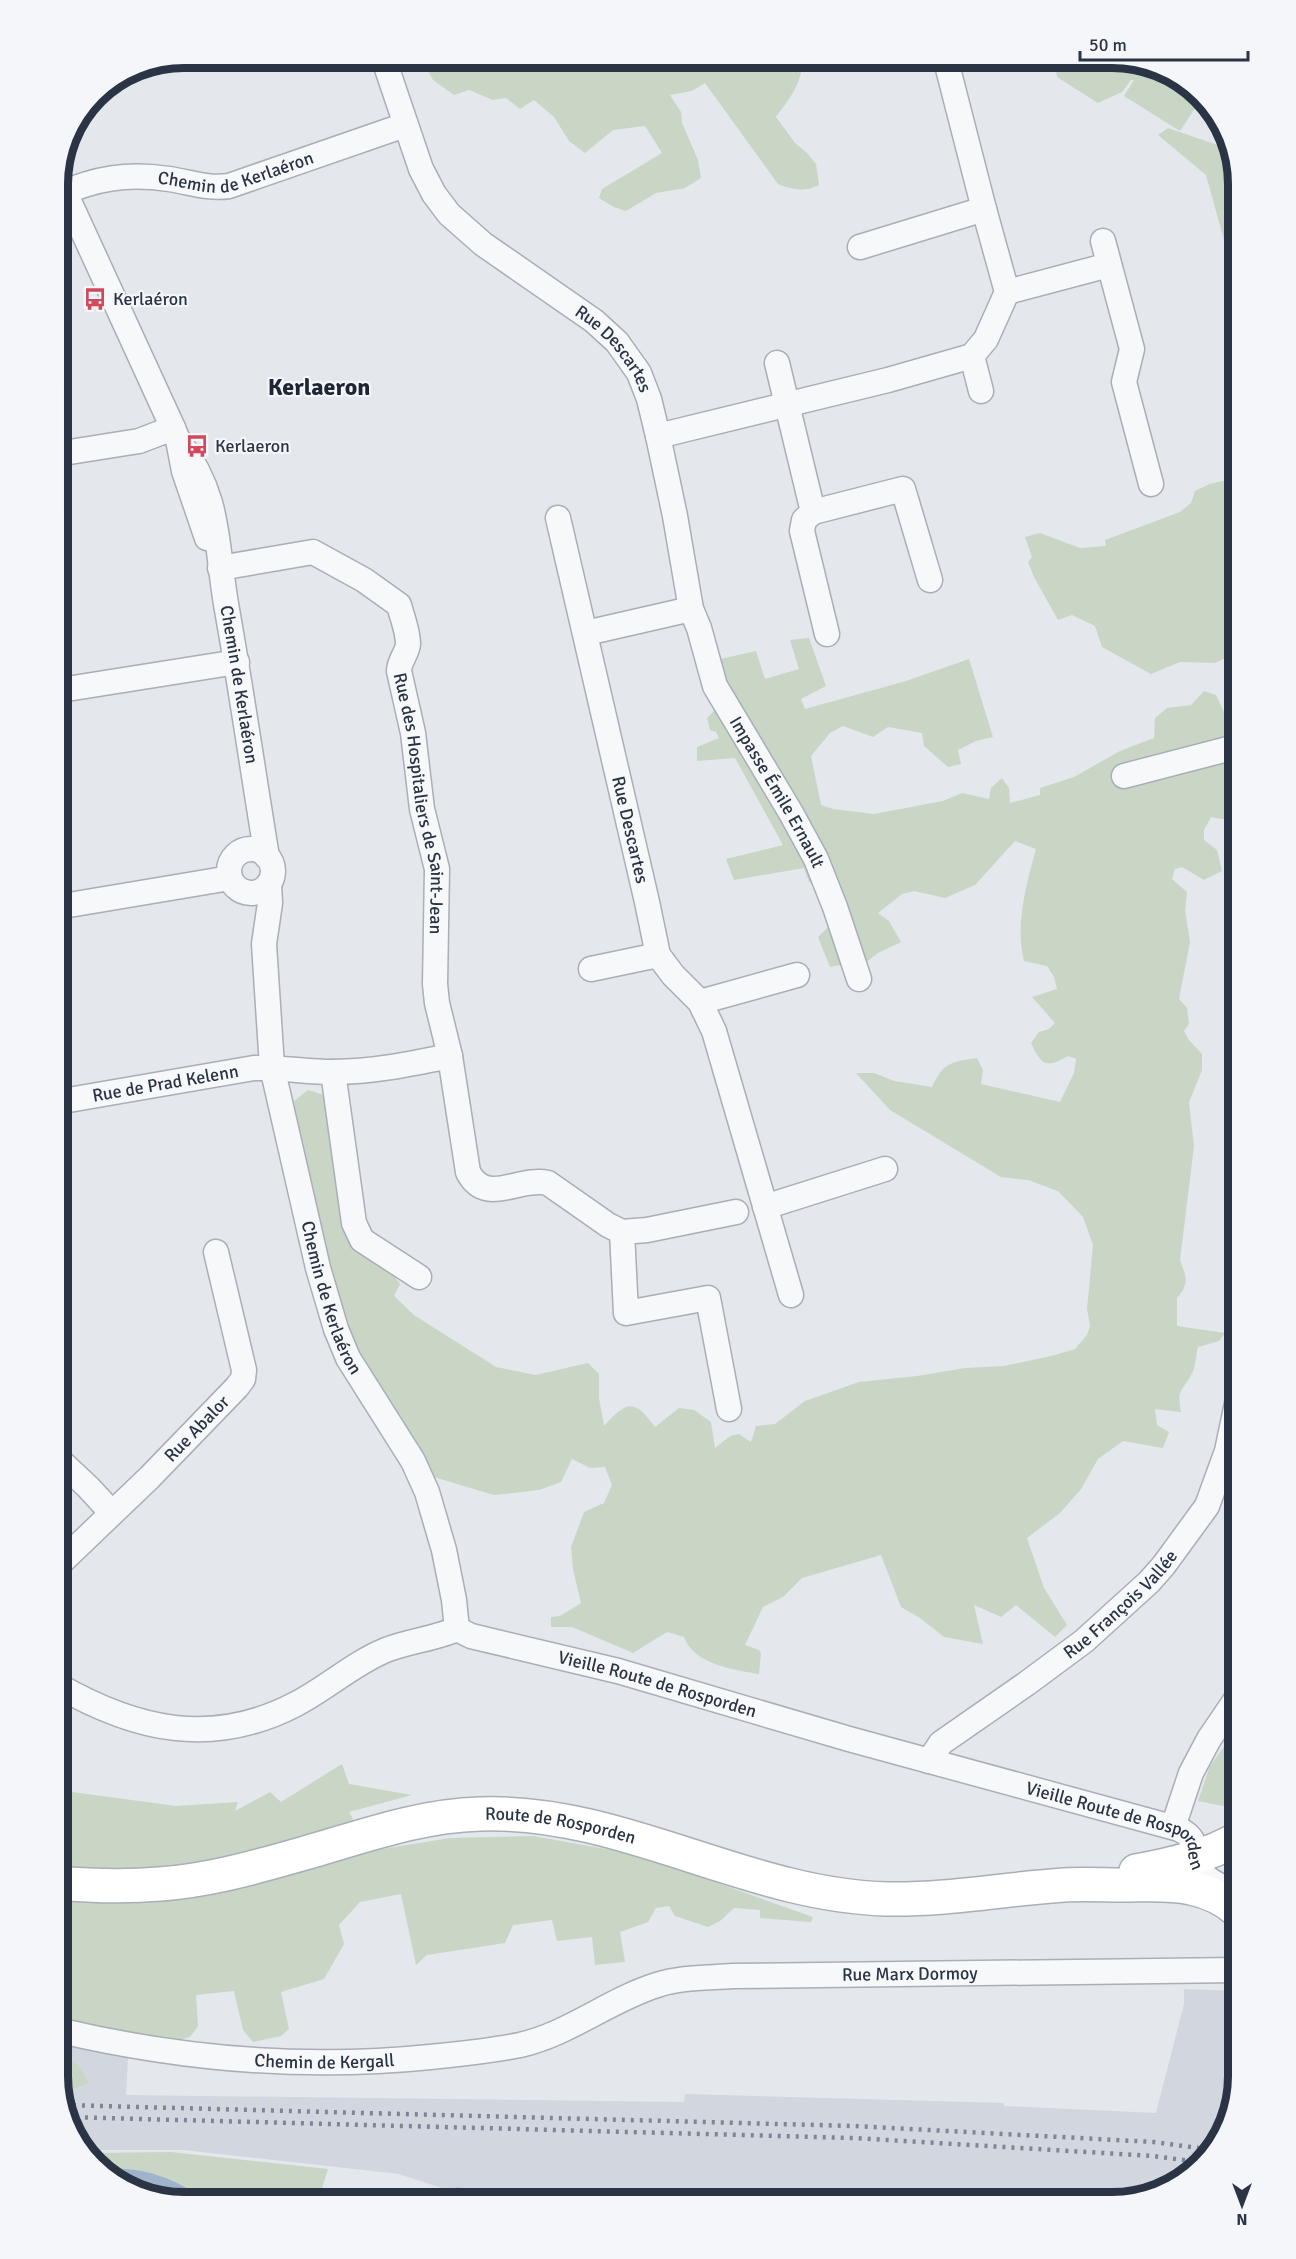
<svg xmlns="http://www.w3.org/2000/svg" width="1296" height="2259" font-family="Signika,sans-serif">
  <style>
    .built { fill: #d2d6de }
    .green { fill: #c9d6c5 }
    .water { fill: #9fb4cc }
    .lines { fill: none; stroke-linecap: round; stroke-linejoin: round }
    .minor-casing { stroke: #a9aeb7; stroke-width: 27 }
    .secondary-casing { stroke: #a9aeb7; stroke-width: 36 }
    .minor { stroke: #f7f8fa; stroke-width: 24 }
    .secondary { stroke: #fff; stroke-width: 33 }
    .rail { stroke: #7d8696; stroke-width: 4.5; stroke-dasharray: 3 6; stroke-linecap: butt }
    .labels { text-anchor: middle; dominant-baseline: central; stroke-width: 4.5; stroke-linejoin: round; paint-order: stroke }
    .street-label { font-size: 18px; fill: #2b3445; stroke: #f4f6f9 }
    .poi-label { font-size: 18px; fill: #2b3445; stroke: #f4f6f9; text-anchor: start }
    .district-label { font-size: 24px; font-weight: bold; fill: #1d2536; stroke: #f4f6f9 }
    .rim { fill: none; stroke: #2b3445; stroke-width: 8 }
  </style>
  <rect width="100%" height="100%" fill="#e4e7ec"/>
  <!-- built -->
  <polygon class="built" points="1184,1989 1239,1991 1239,2076 1224,2127 1217,2126 1223,2128 1218,2145 1168,2189 1112,2202 470,2202 472,2198 399,2174 184,2150 87,2150 70,2131 57,2075 57,2041 128,2056 126,2095 684,2102 685,2094 1004,2103 1004,2106 1156,2113 1184,2004"/>
  <!-- green -->
  <g class="green">
    <path d="M 478,57 L 801,57 C 805,81 789,99 776,117 L 795,143 L 807,153 L 816,164 L 819,185 C 804,192 794,190 778,184 L 705,83 L 692,91 L 670,95 L 681,112 L 682,123 L 698,160 L 701,178 L 685,188 L 656,193 L 626,211 L 614,207 L 599,198 L 602,189 L 662,153 L 645,126 L 613,130 L 585,153 L 569,141 L 554,117 L 534,100 L 520,109 L 506,98 L 493,100 L 469,90 L 454,95 L 433,80 L 426,67 L 433,60 C 449,63 464,70 478,57 Z"/>
    <polygon points="1054,57 1121,57 1183,79 1174,83 1201,99 1180,131 1124,96 1134,80 1131,80 1122,92 1098,103 1057,77"/>
    <polygon points="1168,128 1226,148 1230,146 1239,184 1239,294 1206,175 1158,135"/>
    <polygon points="1239,477 1239,595 1231,593 1232,655 1215,663 1180,662 1151,674 1102,647 1095,626 1072,615 1058,620 1034,577 1028,562 1032,557 1025,537 1040,533 1080,548 1106,546 1105,540 1180,512 1191,503 1195,491 1210,484"/>
    <path d="M 809,638 L 826,686 L 801,699 L 805,709 L 906,681 L 969,659 L 993,737 L 976,741 L 958,750 L 961,764 L 948,767 L 924,746 L 922,733 L 888,727 L 873,737 L 843,726 L 830,733 L 811,756 L 821,805 L 833,809 L 874,814 L 943,801 L 962,793 L 989,799 L 991,788 L 1002,778 L 1009,788 L 1010,803 L 1040,795 L 1040,788 L 1074,777 L 1120,751 L 1154,738 L 1155,718 L 1167,708 L 1191,705 L 1204,691 L 1216,695 L 1225,714 L 1239,713 L 1239,813 C 1230,822 1222,819 1211,817 L 1204,830 L 1204,840 L 1217,850 L 1222,871 L 1204,880 L 1182,867 L 1175,869 L 1172,879 L 1187,892 L 1185,910 L 1190,942 L 1179,999 L 1187,1008 L 1189,1024 L 1184,1031 L 1189,1040 L 1202,1054 L 1202,1070 L 1189,1102 L 1194,1146 L 1180,1260 C 1186,1277 1190,1283 1177,1298 L 1177,1326 L 1225,1333 L 1219,1341 L 1198,1347 C 1196,1354 1196,1364 1193,1371 C 1184,1391 1176,1387 1181,1412 L 1155,1409 L 1157,1425 L 1169,1432 L 1163,1448 L 1123,1441 L 1098,1459 L 1081,1489 L 1060,1513 L 1027,1538 L 1044,1588 L 1067,1625 L 1055,1637 L 1016,1605 L 1001,1617 L 974,1605 L 983,1644 L 944,1637 L 920,1618 L 901,1607 L 881,1555 L 802,1578 L 783,1597 L 763,1607 L 745,1645 L 759,1650 L 761,1653 L 759,1674 C 734,1670 693,1664 684,1637 L 667,1632 L 633,1653 L 572,1627 L 551,1627 L 551,1617 L 560,1616 L 581,1603 L 573,1569 L 571,1547 L 584,1512 L 604,1503 L 612,1485 L 605,1467 L 590,1468 L 572,1459 L 561,1482 L 539,1490 L 494,1495 L 427,1475 L 351,1345 L 303,1171 L 294,1101 L 308,1090 L 330,1097 L 337,1194 L 345,1235 L 359,1253 L 379,1256 L 400,1284 L 394,1296 L 414,1315 L 496,1367 L 536,1375 L 588,1363 L 599,1374 L 599,1398 L 604,1426 C 627,1401 634,1398 655,1427 L 679,1408 L 694,1410 L 711,1422 L 715,1448 L 730,1436 L 739,1434 L 751,1442 L 756,1426 L 775,1424 L 805,1401 L 859,1382 L 917,1376 L 965,1368 L 1004,1366 L 1051,1356 L 1075,1349 L 1087,1335 L 1090,1326 L 1087,1309 L 1093,1245 L 1083,1217 L 1058,1191 L 1028,1180 L 1001,1177 L 890,1110 L 856,1073 L 874,1073 L 894,1081 L 932,1087 C 943,1063 950,1062 977,1058 L 983,1070 L 981,1084 L 1060,1102 L 1074,1073 L 1076,1059 L 1068,1056 C 1046,1069 1041,1065 1031,1043 L 1039,1032 L 1049,1029 L 1055,1023 L 1032,997 L 1057,989 L 1054,977 L 1047,966 L 1024,961 C 1015,924 1026,886 1036,849 L 1015,841 L 975,885 L 945,898 L 914,891 L 902,894 L 878,913 L 889,921 L 901,942 L 878,953 L 860,967 L 845,964 L 830,967 L 818,937 L 830,925 L 839,897 L 809,882 L 804,868 L 734,880 L 726,859 L 783,845 L 735,758 L 697,761 L 697,747 L 719,738 L 716,732 L 710,730 L 707,718 L 728,696 L 716,660 L 756,651 L 765,679 L 799,669 L 790,640 Z"/>
    <polygon points="1239,1726 1239,1794 1236,1802 1223,1806 1198,1801 1210,1766"/>
    <polygon points="342,1764 349,1784 412,1795 349,1812 370,1851 450,1838 533,1836 617,1851 672,1867 813,1917 811,1922 760,1918 760,1910 734,1908 720,1921 708,1927 675,1916 669,1906 656,1908 648,1922 620,1932 625,1962 595,1965 592,1937 557,1941 552,1920 513,1925 505,1943 427,1955 416,1965 401,1894 360,1902 339,1925 344,1944 324,1979 281,1992 289,2029 281,2036 253,2042 243,2030 234,1991 196,1995 198,2026 190,2037 163,2044 57,2039 57,1790 176,1806 238,1802 235,1811 270,1792 281,1802"/>
    <polygon points="57,2055 78,2065 89,2083 61,2093 57,2075"/>
    <polygon points="171,2152 328,2169 321,2191 301,2190 295,2202 176,2202 113,2180 89,2153"/>
  </g>
  <!-- water -->
  <path class="water" d="M 102,2168 C 149,2168 171,2177 210,2202 L 176,2202 L 113,2180 Z"/>
  <g class="lines">
    <!-- minor casing -->
    <g class="minor-casing">
      <g id="minor">
        <path id="s1" d="M 383,57 L 421,169 L 434,194 L 449,214 L 483,244 L 594,321 L 617,342 L 639,373 L 649,399 L 658,436 L 675,516 L 691,609 L 699,628 L 715,686 L 791,813 L 816,859 L 835,907 L 859,979"/>
        <polyline points="57,175 173,428 178,440 184,471 207,538"/>
        <path id="s2" d="M 57,195 C 97,178 126,173 169,179 C 190,182 207,189 229,186 L 405,125"/>
        <polyline points="1103,241 1132,349 1124,382 1151,484"/>
        <polyline points="860,247 984,209 945,57"/>
        <polyline points="1007,292 1109,265"/>
        <polyline points="972,356 981,391"/>
        <polyline points="777,363 813,512 804,520 802,531 827,634"/>
        <polyline points="658,436 888,380 972,356 986,339 1007,292 984,209"/>
        <path id="s3" d="M 178,440 C 221,498 215,538 226,604 C 241,688 253,772 267,857"/>
        <polyline points="57,454 139,441 173,428"/>
        <polyline points="813,512 903,489 930,580"/>
        <path id="s4" d="M 558,518 L 647,902 L 658,955 L 673,975 L 700,1002 L 714,1031 L 791,1295"/>
        <path id="s5" d="M 220,568 L 313,552 L 364,580 L 399,605 C 402,617 408,631 408,644 C 407,654 399,661 399,671 L 413,733 L 422,809 L 437,869 L 435,984 L 437,1003 L 450,1056 L 468,1172 C 486,1207 519,1176 548,1183 L 608,1225 L 622,1232 L 647,1230 L 736,1212"/>
        <polyline points="586,633 691,609"/>
        <polyline points="57,689 73,688 237,662"/>
        <polyline points="1124,776 1239,746"/>
        <circle cx="251" cy="871" r="22"/>
        <path id="s6" d="M 269,884 L 270,903 L 264,944 L 272,1067 L 318,1268 L 336,1329 L 348,1358 L 413,1461 L 427,1492 L 444,1550 L 454,1600 L 457,1629"/>
        <polyline points="57,907 230,878"/>
        <polyline points="591,969 658,955"/>
        <polyline points="700,1002 797,975"/>
        <polyline points="333,1072 354,1223 362,1240 419,1277"/>
        <path id="s7" d="M 57,1102 L 254,1068 C 280,1067 307,1072 333,1072 C 373,1072 411,1064 450,1056"/>
        <polyline points="765,1207 885,1169"/>
        <polyline points="622,1232 626,1313 708,1298 729,1409"/>
        <polyline points="57,1458 88,1487 112,1513"/>
        <path id="s8" d="M 57,1566 L 149,1478 L 237,1387 L 243,1379 L 244,1370 L 216,1252"/>
        <path id="s9" d="M 57,1685 C 135,1730 212,1748 296,1704 C 327,1688 354,1663 386,1650 C 409,1641 434,1639 457,1629 L 471,1636 L 618,1671 L 849,1739 L 1179,1829 C 1203,1842 1188,1851 1199,1869 C 1206,1880 1220,1886 1231,1891"/>
        <path id="s10" d="M 929,1761 L 941,1743 L 1026,1684 L 1084,1641 L 1149,1582 L 1164,1565 L 1207,1506 L 1227,1451 L 1239,1394"/>
        <polyline points="1173,1827 1191,1773 1209,1739 1239,1695"/>
        <path id="s11" d="M 57,2030 C 180,2059 304,2070 430,2057 C 460,2054 490,2051 520,2045 C 569,2034 609,2000 657,1985 C 681,1977 708,1978 733,1976 L 1239,1970"/>
        <polyline points="458,2202 458,2201"/>
      </g>
    </g>
    <!-- secondary casing -->
    <g class="secondary-casing">
      <g id="secondary">
        <path d="M 1136,1871 C 1172,1864 1206,1857 1239,1838"/>
        <path id="s12" d="M 57,1883 C 92,1886 126,1887 160,1884 C 204,1881 249,1869 291,1857 C 354,1840 413,1816 480,1814 C 622,1809 747,1896 888,1899 C 947,1900 1005,1889 1064,1885 C 1084,1884 1104,1885 1124,1885 C 1146,1885 1170,1883 1191,1888 C 1210,1892 1225,1899 1239,1912"/>
      </g>
    </g>
    <!-- minor -->
    <use href="#minor" class="minor"/>
    <!-- secondary -->
    <use href="#secondary" class="secondary"/>
    <!-- rail -->
    <g class="rail">
      <polyline points="64,2105 854,2126 1154,2142 1213,2150"/>
      <polyline points="67,2117 854,2138 1153,2156 1199,2162"/>
    </g>
  </g>
  <!-- icons -->
  <defs>
    <g id="bus-bare" transform="scale(1.8)"><path d="M-5-6H5V4H4V6H2V4H-2V6H-4V4H-5ZM-3.5-4V0h7V-4ZM-3.5 1.2v1.5H-2V1.2ZM2 1.2v1.5H3.5V1.2Z" fill="#d1495b" stroke="#f4f6f9" stroke-width="2.5" paint-order="stroke"/></g>
  </defs>
  <g fill-rule="evenodd">
    <use href="#bus-bare" x="95" y="299"/>
    <use href="#bus-bare" x="197" y="446"/>
  </g>
  <g class="labels">
    <!-- street labels -->
    <g class="street-label">
      <text stroke="none"><textPath href="#s2" startOffset="184">Chemin de Kerlaéron</textPath></text>
      <text stroke="none"><textPath href="#s1" startOffset="386">Rue Descartes</textPath></text>
      <text stroke="none"><textPath href="#s3" startOffset="255">Chemin de Kerlaéron</textPath></text>
      <text stroke="none"><textPath href="#s1" startOffset="867">Impasse Émile Ernault</textPath></text>
      <text stroke="none"><textPath href="#s5" startOffset="399">Rue des Hospitaliers de Saint-Jean</textPath></text>
      <text stroke="none"><textPath href="#s4" startOffset="320">Rue Descartes</textPath></text>
      <text stroke="none"><textPath href="#s7" startOffset="110">Rue de Prad Kelenn</textPath></text>
      <text stroke="none"><textPath href="#s6" startOffset="422">Chemin de Kerlaéron</textPath></text>
      <text stroke="none"><textPath href="#s8" startOffset="196">Rue Abalor</textPath></text>
      <text stroke="none"><textPath href="#s10" startOffset="249">Rue François Vallée</textPath></text>
      <text stroke="none"><textPath href="#s9" startOffset="639">Vieille Route de Rosporden</textPath></text>
      <text stroke="none"><textPath href="#s12" startOffset="513">Route de Rosporden</textPath></text>
      <text stroke="none"><textPath href="#s9" startOffset="1125">Vieille Route de Rosporden</textPath></text>
      <text stroke="none"><textPath href="#s11" startOffset="870">Rue Marx Dormoy</textPath></text>
      <text stroke="none"><textPath href="#s11" startOffset="270">Chemin de Kergall</textPath></text>
    </g>
    <!-- poi labels -->
    <g class="poi-label">
      <text x="113" y="299">Kerlaéron</text>
      <text x="215" y="446">Kerlaeron</text>
    </g>
    <!-- district labels -->
    <g class="district-label">
      <text x="319" y="387">Kerlaeron</text>
    </g>
  </g>
  <!-- crop -->
  <path d="M0 0H1296V2259H0ZM184 68H1112A116 116 0 0 1 1228 184V2076A116 116 0 0 1 1112 2192H184A116 116 0 0 1 68 2076V184A116 116 0 0 1 184 68Z" fill="#f4f6f9" fill-rule="evenodd"/>
  <path class="rim" d="M184 68H1112A116 116 0 0 1 1228 184V2076A116 116 0 0 1 1112 2192H184A116 116 0 0 1 68 2076V184A116 116 0 0 1 184 68Z"/>
  <!-- north arrow -->
  <g transform="translate(1242 2205) rotate(180)" stroke="#f4f6f9" stroke-width="4.5" paint-order="stroke">
  <path d="M0-4.5L10 22L0 15L-10 22Z" fill="#2b3445"/>
  <text y="-9" font-size="16" font-weight="bold" text-anchor="middle" fill="#2b3445">N</text>
  </g>
  <!-- scale -->
  <path d="M1080 51v9h168v-9" fill="none" stroke="#2b3445" stroke-width="3"/>
  <text x="1089" y="51" font-size="18" fill="#2b3445" stroke="#f4f6f9" stroke-width="4.5" paint-order="stroke">50 m</text>
</svg>
